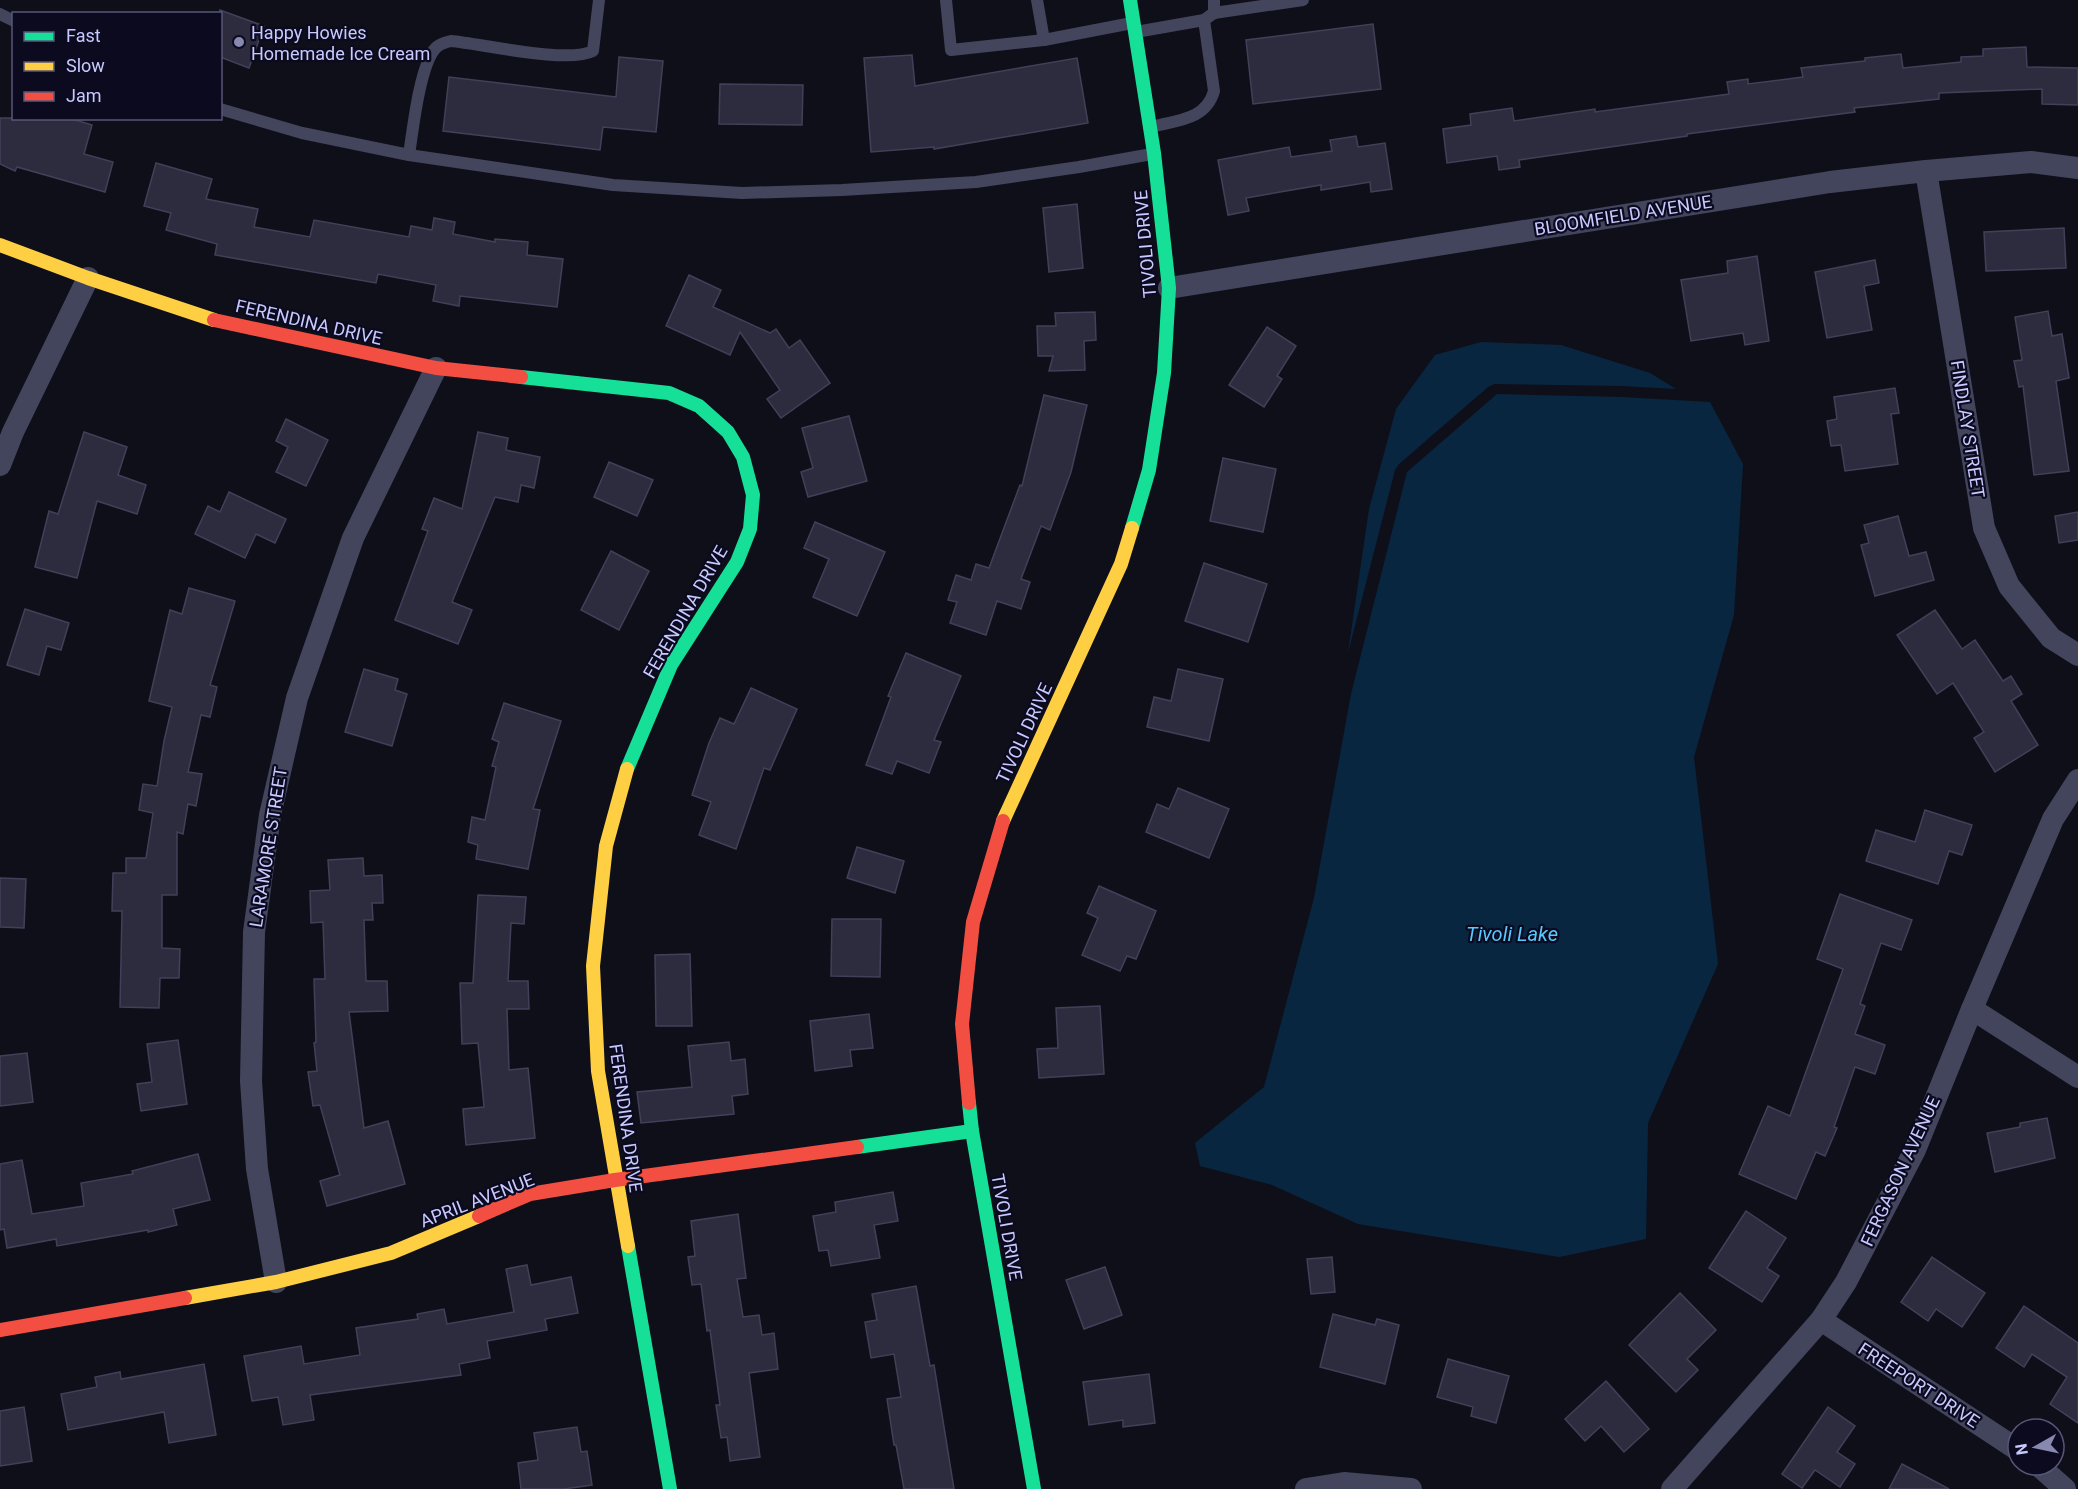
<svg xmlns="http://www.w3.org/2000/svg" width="2078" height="1489" font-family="Roboto,sans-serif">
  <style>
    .water { fill: #092641 }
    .building { fill: #2c2c3e; stroke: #414059; stroke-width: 1.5 }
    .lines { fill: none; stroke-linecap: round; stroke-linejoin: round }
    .lane { stroke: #42455c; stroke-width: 12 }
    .street { stroke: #42455c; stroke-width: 22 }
    .fast { stroke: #16e098; stroke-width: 14 }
    .slow { stroke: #ffcf43; stroke-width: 14 }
    .jam { stroke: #f24e42; stroke-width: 14 }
    .poi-dot { fill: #8789af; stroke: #0b0a1f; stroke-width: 2 }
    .labels { text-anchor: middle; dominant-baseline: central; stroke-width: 4.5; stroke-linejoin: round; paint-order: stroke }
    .poi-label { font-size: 18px; fill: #c8caff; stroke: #0b0a1f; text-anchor: start }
    .street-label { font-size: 18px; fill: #c8caff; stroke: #0b0a1f }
    .water-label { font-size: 20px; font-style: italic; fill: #56c9ff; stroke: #0b0a1f }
  </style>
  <rect width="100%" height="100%" fill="#0f0f1a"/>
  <!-- water -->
  <g class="water">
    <polygon points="1481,342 1561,345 1650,373 1676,389 1622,386 1494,384 1488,387 1399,464 1395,470 1348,653 1369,509 1396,409 1435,355"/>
    <polygon points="1497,394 1621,397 1710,402 1743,464 1734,615 1694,757 1718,964 1648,1123 1646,1239 1559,1257 1358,1224 1272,1185 1200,1166 1195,1143 1264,1087 1314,898 1351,694 1407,472"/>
  </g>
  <!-- building -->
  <g class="building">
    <polygon points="220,10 264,26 249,68 220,57"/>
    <polygon points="1373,24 1381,89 1253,104 1246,40"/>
    <polygon points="2026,47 2027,67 2078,68 2078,105 2042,104 2042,89 1939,93 1939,99 1854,108 1855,112 1687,134 1687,136 1519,160 1520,167 1499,170 1497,156 1447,163 1443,129 1471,125 1470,114 1512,108 1514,121 1595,109 1595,112 1729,94 1727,82 1748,79 1748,84 1803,77 1801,68 1865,61 1865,58 1901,54 1903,68 1961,62 1961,57 1983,56 1983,49"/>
    <polygon points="912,55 915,86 1077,58 1088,123 934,149 934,147 871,152 864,58"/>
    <polygon points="619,57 663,61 656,132 603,127 600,150 443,131 449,77 616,97"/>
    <polygon points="720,84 803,85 802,125 719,124"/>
    <polygon points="0,118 69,118 92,125 84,154 113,162 105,192 17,167 15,171 0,164"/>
    <polygon points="1356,136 1358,147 1385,143 1392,189 1371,192 1370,182 1321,190 1321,185 1246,198 1249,211 1228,215 1218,160 1289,147 1291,157 1332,151 1330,140"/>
    <polygon points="156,163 212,179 206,199 258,209 254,227 310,237 314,220 409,237 411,226 432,230 434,218 455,222 453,234 495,242 495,239 528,242 527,255 563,259 557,307 460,296 459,306 433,301 436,285 378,274 376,283 215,255 217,244 166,230 171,213 144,206"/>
    <polygon points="1077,204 1083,268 1049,272 1043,208"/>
    <polygon points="2064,228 2066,268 1986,271 1984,232"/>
    <polygon points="1757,256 1769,341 1745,345 1743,333 1691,341 1681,280 1728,273 1727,261"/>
    <polygon points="1875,260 1879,283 1864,286 1872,330 1827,338 1815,272"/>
    <polygon points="689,275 721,290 713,307 770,333 776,329 789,348 800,340 830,383 781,418 767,399 780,390 740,332 730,355 666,326"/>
    <polygon points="2048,311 2052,336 2062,334 2069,378 2056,381 2069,471 2034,475 2023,386 2019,387 2014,361 2022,360 2015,317"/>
    <polygon points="1095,312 1096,340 1084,341 1085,370 1049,371 1053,356 1038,356 1037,326 1056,326 1055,313"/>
    <polygon points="1267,327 1296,346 1277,376 1282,379 1264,407 1229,385"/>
    <polygon points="1895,388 1899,413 1891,414 1898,464 1845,471 1841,445 1831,446 1827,421 1837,419 1834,397"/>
    <polygon points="1044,395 1087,405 1071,472 1050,530 1041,526 1021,579 1030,582 1021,609 997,601 986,635 950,623 957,602 948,600 956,575 971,580 976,564 989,568 1020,485 1022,486"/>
    <polygon points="849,416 867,481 808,497 801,472 813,468 802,428"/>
    <polygon points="286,419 328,440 306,486 276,472 288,447 276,441"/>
    <polygon points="84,432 127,447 118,475 146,485 137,514 97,501 77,578 35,567 49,511 58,514"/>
    <polygon points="478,432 508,438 506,450 540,457 534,488 521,485 518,502 495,497 452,602 472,610 458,644 395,620 428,531 422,529 434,498 462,509"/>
    <polygon points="1223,458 1276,469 1263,532 1210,521"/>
    <polygon points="609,462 653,480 637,516 594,497"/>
    <polygon points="229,492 286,519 275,543 256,534 245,558 195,534 208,506 220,512"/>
    <polygon points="2078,512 2078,540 2059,543 2055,516"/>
    <polygon points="1898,516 1909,556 1926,552 1934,580 1875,596 1861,545 1869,543 1864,525"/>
    <polygon points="815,522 885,552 857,616 813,597 829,559 804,548"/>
    <polygon points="611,551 649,571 619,630 581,610"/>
    <polygon points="1204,563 1267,584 1248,642 1185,621"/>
    <polygon points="189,588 235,601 210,685 217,687 210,717 201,715 188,772 202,774 196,806 188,804 183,834 177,832 177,895 162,895 162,948 180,949 179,978 160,978 159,1008 120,1007 122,911 112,911 113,873 126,873 126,858 146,858 153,813 139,810 143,784 157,786 164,741 172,707 149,701 170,610 182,614"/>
    <polygon points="25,609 69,623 61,650 47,646 39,675 7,665"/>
    <polygon points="1935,610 1962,649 1975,640 2003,681 2011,676 2022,694 2011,701 2038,745 1995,772 1974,738 1984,732 1953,683 1937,694 1897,635"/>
    <polygon points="906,653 961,676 934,740 941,742 929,773 897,761 892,774 866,765 891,697 888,696"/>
    <polygon points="364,669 398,679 395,690 407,694 392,746 345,732"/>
    <polygon points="1178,669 1223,679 1209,741 1147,727 1154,697 1171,701"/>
    <polygon points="751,688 797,709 770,770 764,768 736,849 699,835 711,802 692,795 709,743 720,718 734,724"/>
    <polygon points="504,703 561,721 533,809 540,810 528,869 476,859 478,845 468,842 472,817 485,820 496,767 492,766 499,742 492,739"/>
    <polygon points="1178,788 1229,809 1209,858 1146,832 1157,804 1169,809"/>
    <polygon points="1925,810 1972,825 1962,855 1949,851 1938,884 1866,861 1876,830 1915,842"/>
    <polygon points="857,847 904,861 895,893 847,878"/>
    <polygon points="363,858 364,876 382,875 383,903 372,903 373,920 364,920 366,981 387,981 388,1011 349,1012 364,1128 388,1121 405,1184 327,1206 320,1181 340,1175 320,1105 313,1106 308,1072 317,1071 314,1043 316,1042 314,979 325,979 323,922 311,923 310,891 330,890 328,860"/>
    <polygon points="0,878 26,879 24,928 0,927"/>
    <polygon points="1099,886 1156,911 1136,959 1127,956 1120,971 1082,955 1098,918 1087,913"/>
    <polygon points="1840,894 1912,920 1901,950 1881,943 1860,1004 1865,1006 1855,1034 1885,1045 1875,1074 1855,1067 1834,1127 1837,1128 1825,1156 1816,1152 1796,1199 1739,1174 1768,1106 1790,1116 1843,969 1817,959"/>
    <polygon points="478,895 526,897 524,924 511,923 508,981 528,981 529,1009 507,1009 509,1070 528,1068 535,1138 466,1145 463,1109 484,1107 478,1043 462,1044 460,983 473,983"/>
    <polygon points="832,919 881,919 880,977 831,976"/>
    <polygon points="690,954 692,1026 656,1026 655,955"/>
    <polygon points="1100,1006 1104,1074 1039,1078 1037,1049 1058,1048 1056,1008"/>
    <polygon points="869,1014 873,1048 850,1050 852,1066 815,1071 810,1021"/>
    <polygon points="178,1040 187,1104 141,1111 137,1084 152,1082 147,1044"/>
    <polygon points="729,1042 731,1061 745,1059 748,1094 732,1096 734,1114 641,1123 637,1092 692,1087 688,1046"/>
    <polygon points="27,1053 33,1102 0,1106 0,1056"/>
    <polygon points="2047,1118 2055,1158 1995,1172 1987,1133 2020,1127 2020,1123"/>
    <polygon points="198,1154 210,1200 173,1209 177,1225 148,1232 148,1230 57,1246 56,1239 7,1248 4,1229 0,1230 0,1164 22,1160 32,1214 84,1206 81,1183 133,1174 132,1171"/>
    <polygon points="893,1192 898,1221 874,1225 880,1258 831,1266 828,1250 819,1251 813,1216 836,1212 835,1202"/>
    <polygon points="1746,1211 1786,1238 1767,1268 1779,1276 1762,1302 1709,1268"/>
    <polygon points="738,1214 746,1278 737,1279 743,1317 759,1315 762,1335 774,1333 778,1369 749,1373 760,1457 730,1461 727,1437 721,1438 716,1405 720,1405 710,1330 707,1331 701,1284 692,1285 688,1257 695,1256 691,1221"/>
    <polygon points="1332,1257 1335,1292 1311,1294 1307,1259"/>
    <polygon points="1932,1257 1985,1293 1962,1327 1936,1309 1928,1321 1901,1302"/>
    <polygon points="527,1265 531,1285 571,1277 578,1313 545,1319 547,1330 487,1341 490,1358 459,1364 461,1375 310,1395 314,1420 283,1425 278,1397 252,1401 244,1356 301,1346 304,1364 360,1355 356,1328 418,1319 417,1314 444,1309 447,1324 514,1312 506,1269"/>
    <polygon points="1105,1267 1122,1315 1084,1329 1066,1280"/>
    <polygon points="916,1286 930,1366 934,1365 954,1489 904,1489 896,1445 894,1445 887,1399 901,1397 894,1354 871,1358 865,1322 877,1320 872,1294"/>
    <polygon points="1680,1293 1716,1330 1687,1359 1698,1370 1676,1392 1629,1345"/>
    <polygon points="2024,1306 2078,1343 2078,1423 2050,1404 2067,1377 2032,1354 2024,1367 1996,1348"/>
    <polygon points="1333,1314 1375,1325 1377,1319 1399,1325 1385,1384 1320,1367"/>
    <polygon points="1448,1359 1509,1376 1496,1423 1471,1416 1473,1407 1437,1397"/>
    <polygon points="204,1364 216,1435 169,1443 164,1412 68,1430 61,1394 97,1387 95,1377 120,1372 121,1379"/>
    <polygon points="1149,1374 1155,1423 1123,1427 1123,1420 1089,1425 1083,1382"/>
    <polygon points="1606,1381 1649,1429 1624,1452 1601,1426 1585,1441 1565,1419"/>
    <polygon points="24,1407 32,1461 0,1466 0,1411"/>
    <polygon points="1828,1407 1855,1426 1837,1452 1855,1464 1840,1487 1815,1470 1802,1488 1782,1474"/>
    <polygon points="577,1427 581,1452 587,1451 592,1485 564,1489 521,1489 518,1463 538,1460 534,1433"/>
    <polygon points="1902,1464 1949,1489 1889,1489"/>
  </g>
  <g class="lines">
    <!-- lane -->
    <g class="lane">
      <polyline points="946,0 951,50 1044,40 1132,23"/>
      <polyline points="1037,0 1044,40"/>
      <polyline points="1214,13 1303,0"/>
      <polyline points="0,14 14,21"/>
      <polyline points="1136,32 1204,20 1214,13 1214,0"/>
      <polyline points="220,109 302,133 409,155 613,185 742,193 842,190 976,182 1079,167 1152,154"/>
      <path d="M 1151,127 C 1177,120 1206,120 1214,91 L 1204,20"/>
      <path d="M 409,155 C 413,128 419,75 432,53 C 436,45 443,43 451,41 C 483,44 568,64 593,51 L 599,0"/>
    </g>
    <!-- street -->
    <g class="street">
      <polyline points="1926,171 1984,528 2009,586 2051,638 2078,655"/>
      <polyline points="1169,288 1830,182 1926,171 2031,162 2078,168"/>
      <polyline points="0,465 13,432 88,278"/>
      <polyline points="1972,1009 2078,1077"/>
      <polyline points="276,1282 257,1169 251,1081 254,932 270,815 297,698 353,538 436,368"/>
      <polyline points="1821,1320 2018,1450"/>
      <polyline points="2038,1465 2065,1489"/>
      <polyline points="1306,1489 1344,1483 1411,1489"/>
      <polyline points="1672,1489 1821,1320 1846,1282 1915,1150 1972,1009 2053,819 2078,780"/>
    </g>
    <!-- fast -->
    <g class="fast">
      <polyline points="1130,0 1154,153 1169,288 1164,373 1149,470 1132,528"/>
      <polyline points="521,377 669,393 699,406 728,432 743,457 753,495 750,529 737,562 671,665 627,769"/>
      <polyline points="969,1103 972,1131 1034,1489"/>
      <polyline points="857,1147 972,1131"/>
      <polyline points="628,1246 670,1489"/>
    </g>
    <!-- slow -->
    <g class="slow">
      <polyline points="0,245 88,278 214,320"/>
      <polyline points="627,769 606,846 593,966 598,1071 628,1246"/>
      <polyline points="1003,821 1121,564 1132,528"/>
      <polyline points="185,1298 276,1282 391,1253 479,1216"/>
    </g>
    <!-- jam -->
    <g class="jam">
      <polyline points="214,320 436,368 521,377"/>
      <polyline points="969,1103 962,1024 973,922 1003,821"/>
      <polyline points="479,1216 530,1194 615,1180 857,1147"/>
      <polyline points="0,1330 185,1298"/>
    </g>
  </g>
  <!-- markers -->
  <circle class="poi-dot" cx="239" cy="42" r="6"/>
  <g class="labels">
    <!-- poi labels -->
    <g class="poi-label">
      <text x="251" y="32">Happy Howies<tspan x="251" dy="21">Homemade Ice Cream</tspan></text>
    </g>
    <!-- street labels -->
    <g class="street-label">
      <text transform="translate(1623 215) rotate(-9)">BLOOMFIELD AVENUE</text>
      <text transform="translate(1145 244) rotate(-95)">TIVOLI DRIVE</text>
      <text transform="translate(309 322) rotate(13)">FERENDINA DRIVE</text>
      <text transform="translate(1968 429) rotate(81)">FINDLAY STREET</text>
      <text transform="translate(685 612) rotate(-60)">FERENDINA DRIVE</text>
      <text transform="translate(1024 733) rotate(-65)">TIVOLI DRIVE</text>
      <text transform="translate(268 847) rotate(-81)">LARAMORE STREET</text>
      <text transform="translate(626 1118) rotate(82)">FERENDINA DRIVE</text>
      <text transform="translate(1900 1171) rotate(-65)">FERGASON AVENUE</text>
      <text transform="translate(477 1200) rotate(-21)">APRIL AVENUE</text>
      <text transform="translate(1007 1227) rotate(80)">TIVOLI DRIVE</text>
      <text transform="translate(1919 1385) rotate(33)">FREEPORT DRIVE</text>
    </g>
    <!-- water labels -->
    <g class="water-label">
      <text x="1512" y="934">Tivoli Lake</text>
    </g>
  </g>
  <!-- legend -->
  <rect x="12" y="12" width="210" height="108" fill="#0b0a1f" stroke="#575779" stroke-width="1.5"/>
  <rect x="24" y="32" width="30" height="9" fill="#16e098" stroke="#575779" stroke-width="1.5"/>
  <text x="66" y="42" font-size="18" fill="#c8caff">Fast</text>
  <rect x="24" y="62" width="30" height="9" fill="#ffcf43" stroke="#575779" stroke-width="1.5"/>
  <text x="66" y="72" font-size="18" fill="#c8caff">Slow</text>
  <rect x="24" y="92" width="30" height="9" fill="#f24e42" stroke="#575779" stroke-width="1.5"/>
  <text x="66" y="102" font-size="18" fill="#c8caff">Jam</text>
  <!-- north arrow -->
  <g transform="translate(2036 1447) rotate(261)"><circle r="28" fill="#0b0a1f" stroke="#575779" stroke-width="1.5"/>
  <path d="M0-4.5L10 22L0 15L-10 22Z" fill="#8789af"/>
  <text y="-9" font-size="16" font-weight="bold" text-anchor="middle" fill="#c8caff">N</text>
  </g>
</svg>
